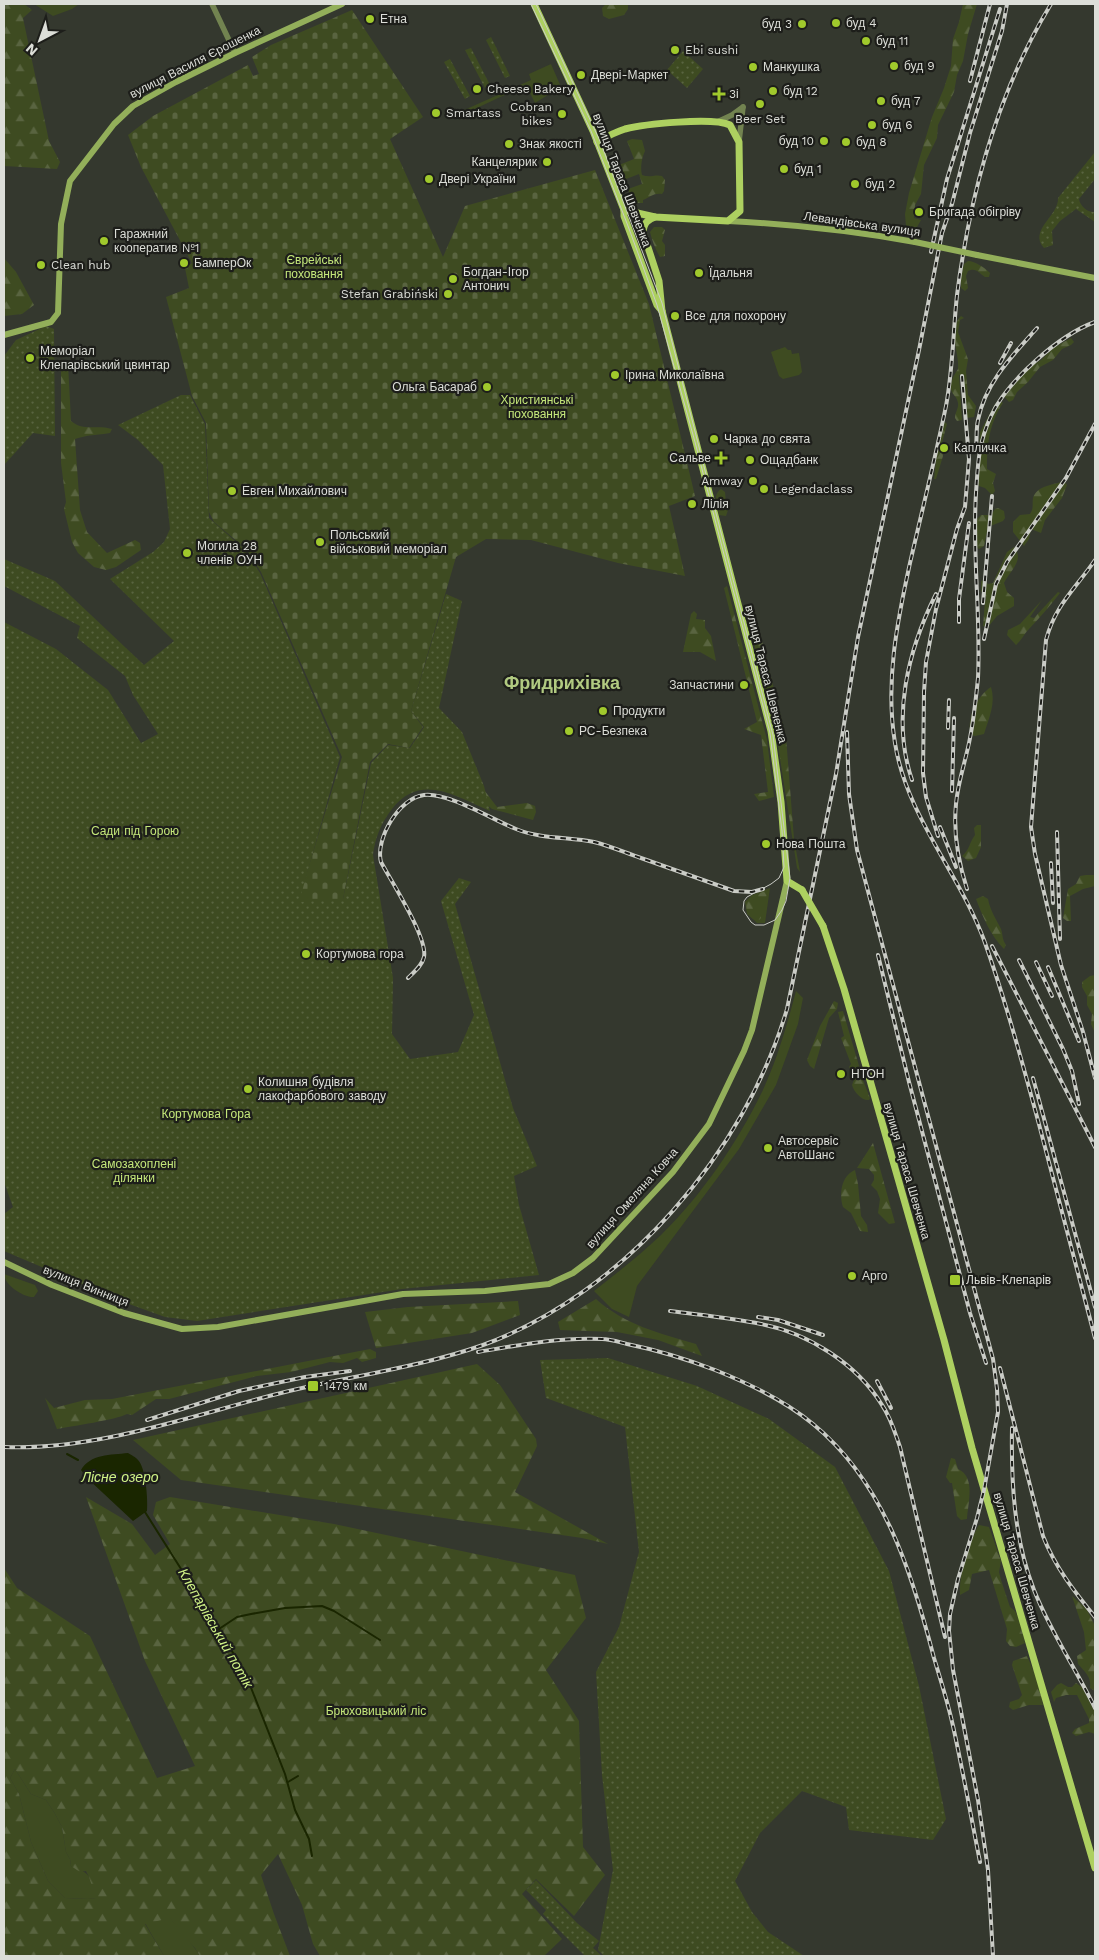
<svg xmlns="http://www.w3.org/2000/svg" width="1099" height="1960" font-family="'Work Sans',sans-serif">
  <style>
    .grass { fill: #3e4b21 }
    .forest { fill: url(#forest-firs); fill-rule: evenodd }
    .cemetery { fill: url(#cemetery-stones) }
    .park { fill: url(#park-dots) }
    .water { fill: #1a2600 }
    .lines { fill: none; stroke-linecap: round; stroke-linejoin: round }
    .stream { stroke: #1a2600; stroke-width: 2 }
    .tertiary { stroke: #728350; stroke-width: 5.5 }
    .secondary { stroke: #93af5a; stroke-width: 6 }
    .primary { stroke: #add060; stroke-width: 7 }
    .tram { stroke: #caccc6; stroke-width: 1 }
    .rail-casing { stroke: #caccc6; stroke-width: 4 }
    .rail { stroke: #1d1e1a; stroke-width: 2; stroke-dasharray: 5.5; stroke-linecap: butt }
    .secondary-bridge { stroke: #93af5a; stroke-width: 6 }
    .primary-bridge { stroke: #add060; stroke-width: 7 }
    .poi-dot { fill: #a0c92c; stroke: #1d1e1a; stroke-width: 2 }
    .labels { text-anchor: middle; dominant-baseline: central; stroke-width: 4.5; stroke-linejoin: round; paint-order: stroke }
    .poi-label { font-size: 12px; fill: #dcded8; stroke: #1d1e1a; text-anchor: start }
    .street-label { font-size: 12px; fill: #dcded8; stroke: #1d1e1a }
    .park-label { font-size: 12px; fill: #c4e77a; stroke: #1d1e1a }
    .water-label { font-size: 14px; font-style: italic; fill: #d0f387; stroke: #1d1e1a }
    .district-label { font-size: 18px; font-weight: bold; fill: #b1ca81; stroke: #1d1e1a }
  </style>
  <defs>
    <pattern id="forest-firs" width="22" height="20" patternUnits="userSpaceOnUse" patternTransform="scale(1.25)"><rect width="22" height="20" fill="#3e4b21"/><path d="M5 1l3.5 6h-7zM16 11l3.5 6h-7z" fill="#596440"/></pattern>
    <pattern id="cemetery-stones" width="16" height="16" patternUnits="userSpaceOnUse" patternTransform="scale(1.25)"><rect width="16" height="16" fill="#3e4b21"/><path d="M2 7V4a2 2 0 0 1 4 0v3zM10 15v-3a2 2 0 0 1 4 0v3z" fill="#596440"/></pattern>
    <pattern id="park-dots" width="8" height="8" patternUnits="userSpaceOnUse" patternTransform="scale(1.25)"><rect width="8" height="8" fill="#3e4b21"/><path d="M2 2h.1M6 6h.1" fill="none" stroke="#596440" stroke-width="1.8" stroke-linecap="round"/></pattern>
  </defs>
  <rect width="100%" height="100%" fill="#34382e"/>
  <!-- grass -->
  <g class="grass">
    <polygon points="34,4 79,4 72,9 53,16"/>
    <polygon points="551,64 561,87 535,103 526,85 464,114 462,111 531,80 529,74"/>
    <polygon points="785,347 788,350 791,350 792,354 799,353 802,372 799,375 783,379 779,376 771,352"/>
    <polygon points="770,888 765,923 757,923 747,913 745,902 752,895"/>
    <path d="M 796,991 L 803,998 L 798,1024 L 776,1085 L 739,1149 L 637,1286 L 629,1317 L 612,1309 L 594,1291 C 617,1273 640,1255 661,1235 C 702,1195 737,1143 762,1092 C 777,1060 787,1025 796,991 Z"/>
    <path d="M 4,1274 L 35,1285 L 38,1291 L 34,1297 C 24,1298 4,1285 4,1274 Z"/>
    <path d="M 15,1769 L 31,1794 L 46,1800 L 54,1812 L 62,1827 L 66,1852 L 70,1859 L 71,1866 C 93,1874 89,1877 97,1898 L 88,1899 L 65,1898 L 48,1881 L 31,1842 L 19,1794 L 10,1778 Z"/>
    <path d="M 170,1917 C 179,1931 192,1942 200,1956 L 164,1956 L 145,1923 Z"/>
  </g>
  <!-- forest -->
  <g class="forest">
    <polygon points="4,4 24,4 32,10 23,18 49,141 60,162 57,169 4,166"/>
    <polygon points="606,4 628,4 628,9 624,15 609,19 603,16 602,8"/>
    <polygon points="963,4 977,4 968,34 963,61 957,75 954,92 938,125 937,138 924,165 921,194 915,205 914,218 921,220 917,227 909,229 906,226 905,214 909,193 932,117 944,88 951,66 953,39 959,22"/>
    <path d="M 632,139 L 642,140 L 645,151 C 642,157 640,167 642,175 C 650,178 655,174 662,176 L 665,180 L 664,191 L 662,194 C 653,193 651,197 643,200 L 643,203 L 633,203 L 628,189 L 642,184 L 639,174 L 626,179 L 623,177 L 619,165 L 634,159 L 627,141 Z"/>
    <path d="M 654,227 L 662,227 L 665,230 L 662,241 L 665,245 L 665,256 L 660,257 C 655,249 652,240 650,232 Z"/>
    <polygon points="4,258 16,272 34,305 22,314 4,316"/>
    <path d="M 968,261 C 975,261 985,268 990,273 L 989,277 L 985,277 C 979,273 976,267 968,271 L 966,276 L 968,288 L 965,291 L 961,288 L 961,276 L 964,264 Z"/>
    <path d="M 961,316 L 964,318 L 960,320 L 958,332 L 968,359 L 966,371 L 968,395 L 976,406 L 974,417 L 966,418 L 963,375 L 959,375 L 962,420 L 957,421 L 955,418 C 955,412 959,408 958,403 C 957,397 954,396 952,392 C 948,385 954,375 958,369 C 960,354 947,329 961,316 Z"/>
    <polygon points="1071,338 1074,342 1071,345 1062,349 1053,360 1040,367 1028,382 1017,392 1013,400 1009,402 1003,395 1004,393 1020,373 1041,360 1053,348"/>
    <path d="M 65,360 L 68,363 L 71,421 C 84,432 97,424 112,429 L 110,433 C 98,435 86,435 75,439 L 80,510 L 87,532 L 107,553 L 135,540 L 140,543 L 141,550 L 116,567 L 106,570 L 94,567 L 78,553 L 72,542 L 64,509 L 66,502 L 61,463 L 61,364 Z"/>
    <path d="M 1000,401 L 1003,403 C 989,424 987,444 987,469 L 996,474 L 993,483 L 995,491 L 992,495 L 985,488 L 976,485 L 976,466 L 979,456 L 980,432 L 995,404 Z"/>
    <polygon points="945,422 947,424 941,447 943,456 936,479 934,479 938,442 943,424"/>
    <path d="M 1064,481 L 1067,485 L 1062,498 L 1045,520 L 1041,533 L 1031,529 L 1029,539 L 1024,546 L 1013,532 L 1013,522 L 1020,515 L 1030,514 C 1034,508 1032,505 1033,498 C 1037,485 1054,485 1064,481 Z"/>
    <path d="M 721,489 L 725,492 L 726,502 L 729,507 L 726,516 L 719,515 C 717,507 712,495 721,489 Z"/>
    <polygon points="998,508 1004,511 1005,518 1003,521 988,527 984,546 979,549 976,546 977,519 981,515 991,515 995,509"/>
    <path d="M 1014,547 C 1025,560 1010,571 1004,583 L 1007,592 L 1014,598 L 1014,606 L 997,616 L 988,627 L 983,626 C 984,616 984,608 986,597 L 981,591 L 981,581 L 984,580 L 988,584 L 993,583 L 1007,552 Z"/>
    <polygon points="727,586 767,740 774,797 759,801 754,794 768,792 761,735 744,729 757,722 724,588"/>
    <path d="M 1058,592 L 1060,593 C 1050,606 1040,617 1029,629 C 1024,634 1021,641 1016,645 L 1007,635 L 1008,630 L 1020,624 L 1042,600 L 1030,617 L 1034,618 Z"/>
    <polygon points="754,609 786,737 794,839 800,872 797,868 777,739 746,611"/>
    <polygon points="694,611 697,614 696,619 705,620 705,628 711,636 716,661 700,652 683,652 691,614"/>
    <path d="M 991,687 C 996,703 989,718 984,734 L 975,736 L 971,735 C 966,718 977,696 991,687 Z"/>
    <polygon points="481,786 497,807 527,803 535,806 536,812 533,820 492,809 482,800"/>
    <path d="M 977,825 L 981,825 L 981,847 L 976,858 L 968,861 L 962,856 C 970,849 969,843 975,835 L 974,828 Z"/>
    <polygon points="1086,875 1095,875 1095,886 1083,889 1070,896 1071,921 1067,921 1063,918 1068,889 1076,884 1080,876"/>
    <polygon points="765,891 767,895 764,902 756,903 753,906 753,910 760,914 761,918 759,920 753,919 747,914 746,903 753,896"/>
    <path d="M 983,896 L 988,899 C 990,910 996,919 1001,929 C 1003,935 1002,940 1006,945 L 1004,949 C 990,935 983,917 976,899 Z"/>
    <polygon points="1095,975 1095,1033 1091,1024 1092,1014 1087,1005 1087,996 1082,987 1082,982 1090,976"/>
    <polygon points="834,1001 838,1003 837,1009 829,1018 814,1069 810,1066 807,1060 820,1026"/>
    <path d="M 843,1011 L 864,1083 L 870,1098 L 869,1100 C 862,1101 854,1092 852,1085 L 855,1077 L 849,1067 L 851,1064 L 841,1038 L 844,1036 L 838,1012 Z"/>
    <polygon points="873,1143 895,1223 889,1224 878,1213 880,1199 877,1191 871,1185 874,1180 874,1175 869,1169 857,1168"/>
    <path d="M 855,1170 L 858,1184 L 861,1216 L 867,1225 L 868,1232 L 860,1231 L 851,1213 L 843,1207 C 839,1194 841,1176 855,1170 Z"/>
    <path d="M 596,1299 C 625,1325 659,1333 696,1344 L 702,1356 L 658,1340 L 617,1332 L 560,1330 L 558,1322 Z"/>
    <polygon points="518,1301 520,1315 472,1333 376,1348 365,1312 408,1307"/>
    <path d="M 370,1349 L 376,1352 L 376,1358 L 362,1362 L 357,1358 L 343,1363 L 330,1362 L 291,1372 L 257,1376 L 169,1399 L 156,1399 L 132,1415 L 127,1414 C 116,1420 72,1426 57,1429 L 45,1398 L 54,1408 L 85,1400 L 112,1399 Z"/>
    <polygon points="477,1364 500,1385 536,1439 537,1446 515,1492 608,1544 582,1538 181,1480 133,1440"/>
    <path d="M 951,1458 L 955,1459 L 958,1469 C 976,1477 968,1503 967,1519 L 961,1520 L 957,1516 L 952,1483 L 950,1483 L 946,1477 Z"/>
    <path d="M 86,1497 L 132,1524 L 155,1555 L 170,1544 L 153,1515 L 156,1502 L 170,1497 L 334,1524 L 575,1575 L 586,1618 L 546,1670 L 579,1721 L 583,1847 L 605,1875 L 574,1916 L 536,1879 L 522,1894 L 562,1939 L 544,1956 L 320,1956 L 313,1944 L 302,1905 L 278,1854 L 261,1875 L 274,1914 L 290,1956 L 200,1956 L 195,1948 L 181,1933 L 170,1918 L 145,1924 L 164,1956 L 4,1956 L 4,1568 L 17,1588 L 90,1636 L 157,1778 L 195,1766 L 145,1661 ZM 15,1769 L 31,1794 L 46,1800 L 54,1812 L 62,1827 L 66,1852 L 70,1859 L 71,1866 L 80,1872 L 86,1871 L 89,1877 L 96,1898 L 88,1899 L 65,1898 L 48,1881 L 31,1842 L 19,1794 L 10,1778 Z"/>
    <path d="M 979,1525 L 989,1527 L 1001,1561 L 999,1572 L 1001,1580 L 1010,1607 L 1015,1611 L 1021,1623 L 1025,1643 L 1016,1647 L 1010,1646 L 1006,1641 L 1007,1629 L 989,1570 L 972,1574 L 969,1590 L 960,1595 C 959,1574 968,1543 979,1525 Z"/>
    <path d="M 1072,1596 L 1086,1608 L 1095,1626 L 1095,1691 L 1090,1688 C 1092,1677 1084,1671 1078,1664 L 1077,1656 L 1086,1650 L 1084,1632 Z"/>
    <polygon points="1027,1656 1038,1681 1043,1705 1029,1705 1013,1710 1009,1707 1010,1702 1019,1699 1022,1695 1012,1665 1013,1661"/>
    <polygon points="1061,1683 1068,1687 1072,1687 1076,1683 1083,1688 1095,1712 1095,1734 1089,1732 1076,1736 1072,1733 1075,1729 1089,1723 1089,1719 1077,1695 1066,1695 1056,1698 1054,1702 1051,1692 1057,1685"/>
  </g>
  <!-- cemetery -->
  <polygon class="cemetery" points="352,10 423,117 390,139 443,257 465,206 595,170 649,304 695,496 669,506 685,576 618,563 531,540 486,539 456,557 411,711 423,727 409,748 388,744 370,762 342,904 298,902 342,757 261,572 245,548 214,522 209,512 206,423 192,396 166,297 189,288 185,268 192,263 141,167 128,135 153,116 248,65 253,76 259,74 252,57 271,45"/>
  <!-- park -->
  <g class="park">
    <polygon points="491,37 510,76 505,78 486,40"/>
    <polygon points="471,48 490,85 485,88 465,50"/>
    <polygon points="683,51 703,69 687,88 667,70"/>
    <polygon points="450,59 470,96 465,99 444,62"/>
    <path d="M 1095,152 L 1095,179 L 1079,199 C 1080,206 1088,213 1095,212 L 1095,222 L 1076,209 L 1060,221 L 1052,231 L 1053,245 L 1044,248 C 1028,230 1059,216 1058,198 Z"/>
    <polygon points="46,326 54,329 55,436 33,433 4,465 4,356 16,340"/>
    <path d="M 181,395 L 190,395 L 205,424 L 209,518 L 244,549 L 260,573 L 340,757 L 299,902 L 343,899 L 371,763 L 388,745 L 410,748 L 424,727 L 411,711 L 446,594 L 462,601 L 439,708 L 462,732 L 484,786 L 490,811 C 456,796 420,772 392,809 C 381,823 375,838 373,855 L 393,978 L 392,1034 L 410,1059 L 458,1052 L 474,1015 L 441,901 L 459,878 L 471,882 L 455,904 L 513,1108 L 537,1166 L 514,1176 L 519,1205 L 539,1275 L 402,1289 L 197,1321 L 165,1317 L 129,1304 L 4,1251 L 4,1214 L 13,1207 L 4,1182 L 4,622 L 56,649 L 108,690 L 141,743 L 158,734 L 133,695 L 125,676 L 77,638 L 80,626 L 4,586 L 4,559 L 55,581 L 144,665 L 174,641 L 110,579 L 153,552 L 164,542 L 170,529 L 163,465 L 138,440 L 118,425 Z"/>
    <polygon points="608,1358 697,1386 769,1419 835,1467 889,1571 919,1686 946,1819 933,1840 849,1830 846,1807 802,1791 760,1833 735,1881 752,1912 768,1932 804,1956 604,1956 598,1950 613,1870 602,1775 596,1672 619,1627 639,1552 625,1427 546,1398 540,1360"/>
    <polygon points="536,1880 577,1923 599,1941 593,1948 602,1956 585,1956 543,1914 546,1910 526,1890"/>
  </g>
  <!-- water -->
  <path class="water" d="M 128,1453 C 131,1455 136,1457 138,1460 C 146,1468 148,1500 147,1511 L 133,1521 L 88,1479 L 81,1470 C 90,1454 111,1455 128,1453 Z"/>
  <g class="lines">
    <!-- stream -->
    <g class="stream">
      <polyline points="67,1454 78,1460"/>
      <polyline points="145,1512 219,1629 246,1675 285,1774 295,1810 309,1839 312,1856"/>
      <polyline points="219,1629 237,1617 251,1614 285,1608 322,1606 334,1611 380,1640"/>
      <polyline points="288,1782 298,1776"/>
    </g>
    <!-- tertiary -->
    <g class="tertiary">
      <polyline points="212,4 235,53"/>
      <polyline points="717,122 732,115 743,107"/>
      <polyline points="739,142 743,107"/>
    </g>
    <!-- secondary -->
    <g class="secondary">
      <path d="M 728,221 C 789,224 854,231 915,242"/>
      <polyline points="977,255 1095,278"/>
      <polyline points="4,335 51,322 58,313 61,224 70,181 114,124 133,106 176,82 235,53 342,4"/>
      <polyline points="4,1262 52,1285 124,1313 182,1329 218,1327 403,1294 485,1291 549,1284 573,1273 593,1258 673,1172 709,1124 744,1051 752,1030 787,881"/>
    </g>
    <!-- primary -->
    <g class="primary">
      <polyline points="534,4 593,131 624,210 624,216 657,305 662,311"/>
      <path d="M 597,142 C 606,137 615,132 625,129 C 644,124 713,117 730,125 L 739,142 L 740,211 L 728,221 L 655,217 L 624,210"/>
      <path d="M 655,217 C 647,220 644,223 643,232 L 659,281 L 662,311 L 771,731 L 781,802 L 787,881 L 802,890"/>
      <polyline points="823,926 844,989 944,1340 972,1448 1095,1868"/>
    </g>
    <!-- tram -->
    <polyline class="tram" points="531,4 591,131 628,226 657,305 695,442 770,733 782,831 784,867 779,878 771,884 747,897 744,901 743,910 751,922 755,925 764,925 775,920 782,910 786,901 790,878 773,735 662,303 600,141 536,4"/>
    <!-- rail casing -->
    <g class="rail-casing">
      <g id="rail">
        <path d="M 1051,4 C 998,91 970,194 957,295 C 953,332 953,369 946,406 C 935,459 922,511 910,563 C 897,622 885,683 895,743 C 906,815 959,873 984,940 C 1006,1002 1023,1065 1040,1128 C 1058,1198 1077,1268 1095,1338"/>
        <polyline points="970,81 990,4"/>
        <polyline points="931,252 947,179 1000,9"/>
        <polyline points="1000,363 1011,343"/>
        <path d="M 976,447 C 977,438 976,429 978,420 C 985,383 1013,355 1037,328"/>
        <path d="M 1095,560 C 1076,588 1055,605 1046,640 L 1031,827 L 1035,854 L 1061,965 L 1083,1032 L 1095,1078"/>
        <polyline points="983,603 992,496"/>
        <polyline points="959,622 959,599 969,523"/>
        <polyline points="984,639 996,584 1007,562 1066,478 1095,424"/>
        <polyline points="948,728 949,700"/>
        <polyline points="847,732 849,794 857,850 993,1359 997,1389 998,1412 984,1490 977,1518 958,1579 950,1614 949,1631 953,1670 978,1800 988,1870 993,1956"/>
        <path d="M 912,780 C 891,718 908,650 936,594"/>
        <polyline points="952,791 954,718"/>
        <polyline points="940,827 956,867"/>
        <polyline points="1057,832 1060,939"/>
        <polyline points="938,836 926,797 923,773 924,692 926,662 936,609 957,529 965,507 969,459 962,376"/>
        <polyline points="1051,863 1053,903"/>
        <path d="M 967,889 C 958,861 953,834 956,804 C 958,781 966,760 970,738 C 974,718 976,698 978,678 C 981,616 972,555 976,493 C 978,464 978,444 991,416 C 1007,381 1059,335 1095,322"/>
        <polyline points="992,946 1095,1147"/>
        <polyline points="878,955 909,1082 970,1313 986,1363"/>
        <polyline points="1019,960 1063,1049 1072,1071 1079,1104"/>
        <polyline points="1036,962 1052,996"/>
        <polyline points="1048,967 1079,1041"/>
        <path d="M 408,978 C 414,972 422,966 424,957 C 428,938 391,881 381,862 C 375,839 399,798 424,795 C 448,792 493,820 516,829 C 540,839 569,837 594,842 C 610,846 626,853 641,858 C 672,869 703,880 734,891 L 752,892 L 763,889"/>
        <polyline points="1033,1078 1095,1307"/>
        <path d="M 670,1311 C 700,1315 731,1318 761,1324 C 808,1333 857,1364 882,1405 C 891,1418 895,1433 900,1447 L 945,1637"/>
        <polyline points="758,1317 778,1320 823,1335"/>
        <path d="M 478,1352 C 519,1345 560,1337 602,1339 C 610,1339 619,1342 627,1344 C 657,1350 686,1359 715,1370 C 750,1384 784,1400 813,1424 C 884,1482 912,1573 934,1658 C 941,1681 948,1703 953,1726 C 963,1771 971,1817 980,1862"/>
        <path d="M 1000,1368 L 1043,1536 C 1055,1567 1074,1591 1095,1617"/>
        <polyline points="877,1381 891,1408"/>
        <polyline points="147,1420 239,1391 305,1377 350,1371"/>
        <path d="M 1012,1428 C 1011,1482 1014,1539 1034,1590 C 1050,1631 1076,1669 1095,1708"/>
        <path d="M 4,1447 C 92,1451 188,1417 273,1395 C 342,1377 415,1369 483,1345 C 625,1293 745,1152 787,1009 L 836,774 L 858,637 L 919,350 L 942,233 L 952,204 L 970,133 L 1002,31 L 1007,4"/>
      </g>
    </g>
    <!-- rail -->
    <use href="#rail" class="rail"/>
    <!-- secondary-bridge -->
    <polyline class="secondary-bridge" points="915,242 977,255"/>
    <!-- primary-bridge -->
    <polyline class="primary-bridge" points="802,890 823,926"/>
  </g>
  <!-- markers -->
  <g class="poi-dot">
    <circle cx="370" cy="19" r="5"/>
    <circle cx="836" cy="23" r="5"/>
    <circle cx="802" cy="24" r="5"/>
    <circle cx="866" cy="41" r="5"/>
    <circle cx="675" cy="50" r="5"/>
    <circle cx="894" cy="66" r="5"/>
    <circle cx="753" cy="67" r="5"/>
    <circle cx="581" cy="75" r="5"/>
    <circle cx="477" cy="89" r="5"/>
    <circle cx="773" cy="91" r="5"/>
    <path d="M716.5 86.5h5v5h5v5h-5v5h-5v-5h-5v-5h5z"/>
    <circle cx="881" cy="101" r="5"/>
    <circle cx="760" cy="104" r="5"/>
    <circle cx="436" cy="113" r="5"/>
    <circle cx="562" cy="114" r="5"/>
    <circle cx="872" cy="125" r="5"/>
    <circle cx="824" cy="141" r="5"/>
    <circle cx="846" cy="142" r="5"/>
    <circle cx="509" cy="144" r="5"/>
    <circle cx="547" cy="162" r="5"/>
    <circle cx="784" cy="169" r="5"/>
    <circle cx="429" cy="179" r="5"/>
    <circle cx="855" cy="184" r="5"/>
    <circle cx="919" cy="212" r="5"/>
    <circle cx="104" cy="241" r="5"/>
    <circle cx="184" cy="263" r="5"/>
    <circle cx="41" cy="265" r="5"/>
    <circle cx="699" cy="273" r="5"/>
    <circle cx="453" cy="279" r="5"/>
    <circle cx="448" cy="294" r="5"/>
    <circle cx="675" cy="316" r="5"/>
    <circle cx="30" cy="358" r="5"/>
    <circle cx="615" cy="375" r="5"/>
    <circle cx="487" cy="387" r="5"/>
    <circle cx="714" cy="439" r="5"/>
    <circle cx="944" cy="448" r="5"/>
    <path d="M718.5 450.5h5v5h5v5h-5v5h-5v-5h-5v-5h5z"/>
    <circle cx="750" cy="460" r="5"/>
    <circle cx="753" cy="481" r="5"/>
    <circle cx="764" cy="489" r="5"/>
    <circle cx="232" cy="491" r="5"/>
    <circle cx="692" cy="504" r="5"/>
    <circle cx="320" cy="542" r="5"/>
    <circle cx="187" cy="553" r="5"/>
    <circle cx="744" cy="685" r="5"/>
    <circle cx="603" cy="711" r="5"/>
    <circle cx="569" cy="731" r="5"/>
    <circle cx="766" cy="844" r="5"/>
    <circle cx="306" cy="954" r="5"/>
    <circle cx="841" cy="1074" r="5"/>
    <circle cx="248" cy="1089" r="5"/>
    <circle cx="768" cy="1148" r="5"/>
    <circle cx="852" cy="1276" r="5"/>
    <rect x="949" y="1274" width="12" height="12" rx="2.5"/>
    <rect x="307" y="1380" width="12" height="12" rx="2.5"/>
  </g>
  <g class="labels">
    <!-- poi labels -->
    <g class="poi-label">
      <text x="380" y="19">Етна</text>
      <text x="846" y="23">буд 4</text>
      <text x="792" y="24" text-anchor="end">буд 3</text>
      <text x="876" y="41">буд 11</text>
      <text x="685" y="50">Ebi sushi</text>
      <text x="904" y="66">буд 9</text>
      <text x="763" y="67">Манкушка</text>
      <text x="591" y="75">Двері-Маркет</text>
      <text x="487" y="89">Cheese Bakery</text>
      <text x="783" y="91">буд 12</text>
      <text x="729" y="94">3і</text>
      <text x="891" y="101">буд 7</text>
      <text x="552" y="107" text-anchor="end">Cobran<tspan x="552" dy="14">bikes</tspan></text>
      <text x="446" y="113">Smartass</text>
      <text x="760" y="119" text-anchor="middle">Beer Set</text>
      <text x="882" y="125">буд 6</text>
      <text x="814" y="141" text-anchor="end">буд 10</text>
      <text x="856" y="142">буд 8</text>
      <text x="519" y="144">Знак якості</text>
      <text x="537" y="162" text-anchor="end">Канцелярик</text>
      <text x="794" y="169">буд 1</text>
      <text x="439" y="179">Двері України</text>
      <text x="865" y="184">буд 2</text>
      <text x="929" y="212">Бригада обігріву</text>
      <text x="114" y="234">Гаражний<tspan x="114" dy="14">кооператив №1</tspan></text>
      <text x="194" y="263">БамперОк</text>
      <text x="51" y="265">Clean hub</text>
      <text x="463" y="272">Богдан-Ігор<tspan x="463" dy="14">Антонич</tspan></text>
      <text x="709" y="273">Їдальня</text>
      <text x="438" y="294" text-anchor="end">Stefan Grabiński</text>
      <text x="685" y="316">Все для похорону</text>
      <text x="40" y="351">Меморіал<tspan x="40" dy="14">Клепарівський цвинтар</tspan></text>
      <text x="625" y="375">Ірина Миколаївна</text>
      <text x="477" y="387" text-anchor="end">Ольга Басараб</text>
      <text x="724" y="439">Чарка до свята</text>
      <text x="954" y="448">Капличка</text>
      <text x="711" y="458" text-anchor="end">Сальве</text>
      <text x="760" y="460">Ощадбанк</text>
      <text x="743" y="481" text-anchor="end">Amway</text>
      <text x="774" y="489">Legendaclass</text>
      <text x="242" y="491">Евген Михайлович</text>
      <text x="702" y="504">Лілія</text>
      <text x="330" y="535">Польський<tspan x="330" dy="14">військовий меморіал</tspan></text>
      <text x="197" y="546">Могила 28<tspan x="197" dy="14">членів ОУН</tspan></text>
      <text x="734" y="685" text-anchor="end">Запчастини</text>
      <text x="613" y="711">Продукти</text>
      <text x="579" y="731">РС-Безпека</text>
      <text x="776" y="844">Нова Пошта</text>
      <text x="316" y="954">Кортумова гора</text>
      <text x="851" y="1074">НТОН</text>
      <text x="258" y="1082">Колишня будівля<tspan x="258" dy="14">лакофарбового заводу</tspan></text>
      <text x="778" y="1141">Автосервіс<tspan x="778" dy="14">АвтоШанс</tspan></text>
      <text x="862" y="1276">Арго</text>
      <text x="966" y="1280">Львів-Клепарів</text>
      <text x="324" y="1386">1479 км</text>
    </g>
    <!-- street labels -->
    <g class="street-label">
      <text transform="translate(195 62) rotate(-27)">вулиця Василя Єрошенка</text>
      <text transform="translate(622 180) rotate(69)">вулиця Тараса Шевченка</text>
      <text transform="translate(862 224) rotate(8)">Левандівська вулиця</text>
      <text transform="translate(766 674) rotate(76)">вулиця Тараса Шевченка</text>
      <text transform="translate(907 1171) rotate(74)">вулиця Тараса Шевченка</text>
      <text transform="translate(632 1198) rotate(-48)">вулиця Омеляна Ковча</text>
      <text transform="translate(86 1286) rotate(22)">вулиця Винниця</text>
      <text transform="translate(1017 1561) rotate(74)">вулиця Тараса Шевченка</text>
    </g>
    <!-- park labels -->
    <g class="park-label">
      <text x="314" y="260">Єврейські<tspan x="314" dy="14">поховання</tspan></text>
      <text x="537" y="400">Християнські<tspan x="537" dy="14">поховання</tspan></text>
      <text x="135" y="831">Сади під Горою</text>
      <text x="206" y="1114">Кортумова Гора</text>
      <text x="134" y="1164">Самозахоплені<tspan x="134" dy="14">ділянки</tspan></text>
      <text x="376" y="1711">Брюховицький ліс</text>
    </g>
    <!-- water labels -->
    <g class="water-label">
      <text x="120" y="1477">Лісне озеро</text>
      <text transform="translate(216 1628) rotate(60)">Клепарівський потік</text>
    </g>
    <!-- district labels -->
    <g class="district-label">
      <text x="562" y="682">Фридрихівка</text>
    </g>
  </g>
  <!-- border -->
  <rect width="1099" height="1960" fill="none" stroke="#dcded8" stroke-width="10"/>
  <!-- north arrow -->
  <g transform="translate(40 40) rotate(221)" stroke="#1d1e1a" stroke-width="4" paint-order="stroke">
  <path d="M0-4L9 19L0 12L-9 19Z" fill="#dcded8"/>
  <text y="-8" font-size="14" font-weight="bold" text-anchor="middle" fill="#dcded8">N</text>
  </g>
</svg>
